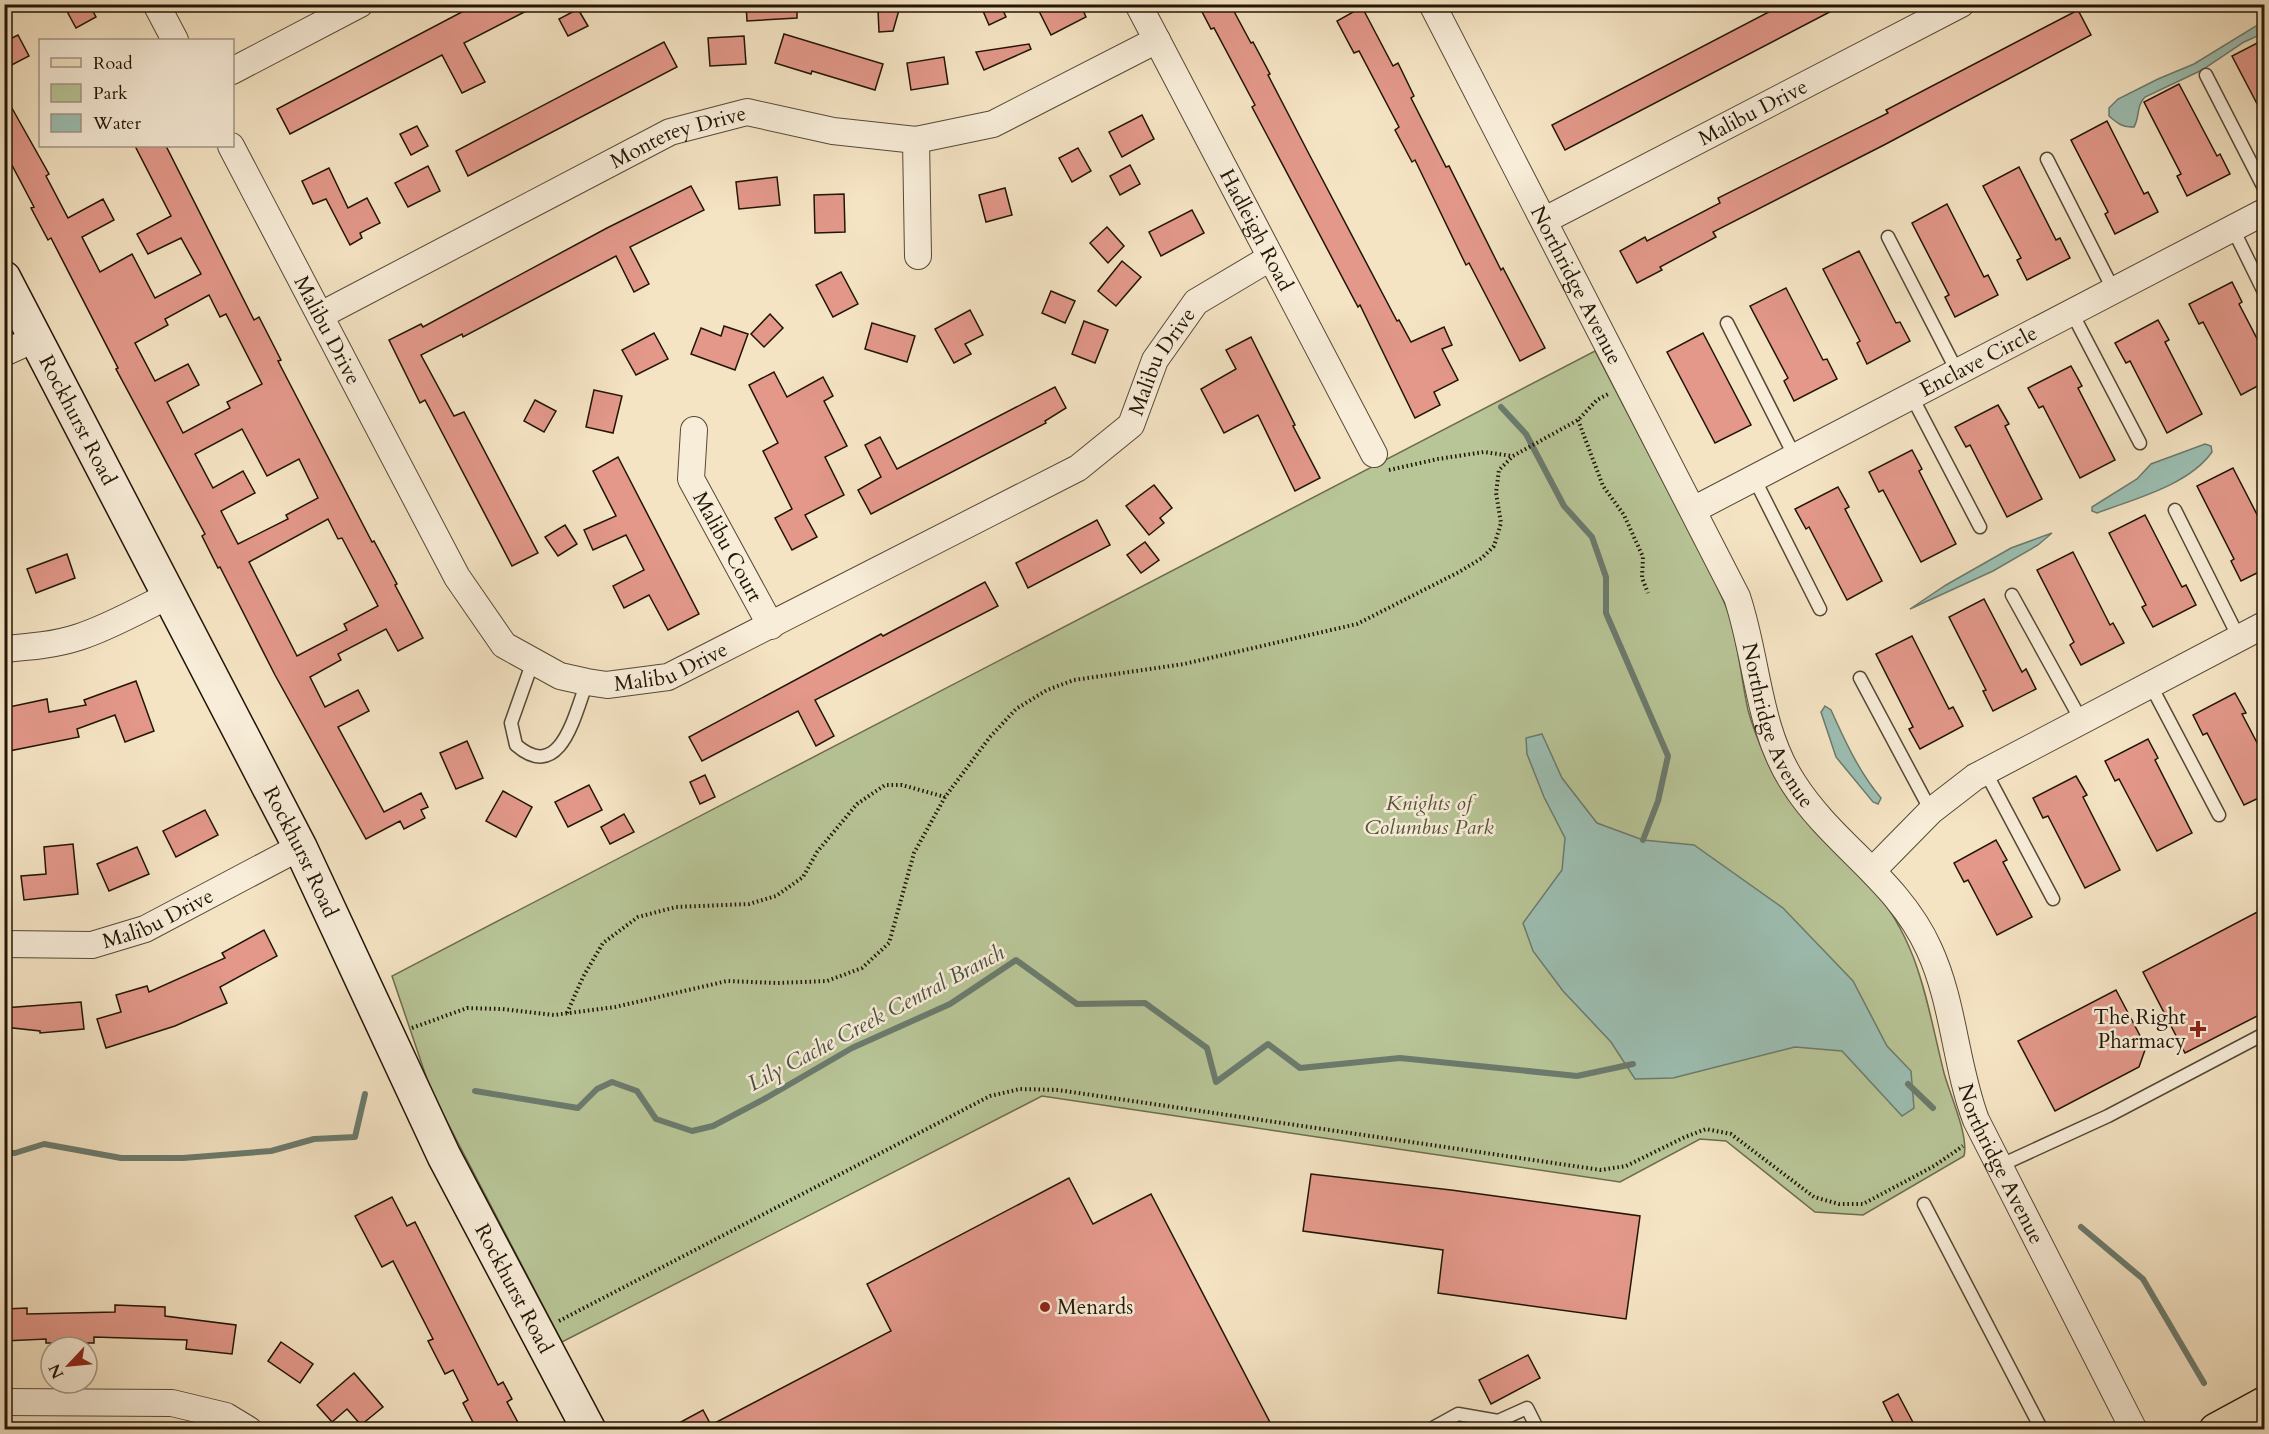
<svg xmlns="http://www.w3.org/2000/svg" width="2269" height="1434" font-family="Cardo,serif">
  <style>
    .green { fill: #b8c597; stroke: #6c6d4e; stroke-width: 1.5 }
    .water { fill: #9cbfb3; stroke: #6b7b6e; stroke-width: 1.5 }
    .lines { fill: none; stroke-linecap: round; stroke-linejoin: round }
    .stream { stroke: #6b7b6e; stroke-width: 6 }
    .building { fill: #e3988a; stroke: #211506; stroke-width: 1.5; fill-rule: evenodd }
    .lane-casing { stroke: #564936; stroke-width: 15 }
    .street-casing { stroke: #564936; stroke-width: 28 }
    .secondary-casing { stroke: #211506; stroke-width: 36 }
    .primary-casing { stroke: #211506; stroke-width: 36 }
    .path { stroke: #211506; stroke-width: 4; stroke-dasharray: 1.5 3; stroke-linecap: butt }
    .lane { stroke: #f8edd9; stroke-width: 12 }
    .street { stroke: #f8edd9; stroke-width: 26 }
    .secondary { stroke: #f8edd9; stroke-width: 33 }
    .primary { stroke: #f5e4c4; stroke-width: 33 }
    .poi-dot { fill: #8f2418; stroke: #f8edd9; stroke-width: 2 }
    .labels { text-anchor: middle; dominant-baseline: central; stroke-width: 5; stroke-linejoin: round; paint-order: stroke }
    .street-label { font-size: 21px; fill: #211506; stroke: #f8edd9 }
    .park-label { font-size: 21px; font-style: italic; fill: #565339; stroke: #f8edd9 }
    .poi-label { font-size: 21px; fill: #211506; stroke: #f8edd9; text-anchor: end }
    .water-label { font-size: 22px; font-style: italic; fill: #4c5043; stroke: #f8edd9 }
  </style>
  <rect width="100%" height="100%" fill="#f5e4c4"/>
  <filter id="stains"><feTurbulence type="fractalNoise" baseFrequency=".00333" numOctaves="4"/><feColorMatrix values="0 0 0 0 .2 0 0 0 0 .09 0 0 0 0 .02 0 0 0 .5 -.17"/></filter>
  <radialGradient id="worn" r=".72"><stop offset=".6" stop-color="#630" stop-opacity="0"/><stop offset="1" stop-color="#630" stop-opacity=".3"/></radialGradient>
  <!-- green -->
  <path class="green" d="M 1595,351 L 1714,579 C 1719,592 1726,604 1730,617 C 1739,648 1741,679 1748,710 C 1754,732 1763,753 1773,774 C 1795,818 1836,845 1868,882 C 1920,941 1926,1001 1944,1073 C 1950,1095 1969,1136 1964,1156 L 1863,1215 L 1815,1212 L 1726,1141 L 1700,1139 L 1620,1182 L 1042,1096 L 562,1342 L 431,1091 L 392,976 Z"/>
  <!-- water -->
  <g class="water">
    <path d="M 2264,21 L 2264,33 L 2244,42 L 2202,70 L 2145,97 C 2136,106 2140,117 2134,127 C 2123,128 2117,123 2109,116 L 2109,108 L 2118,99 L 2158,79 L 2194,64 Z"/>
    <path d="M 2205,444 L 2211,446 L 2212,452 C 2189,485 2134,499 2097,513 L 2092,511 L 2092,507 L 2137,479 L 2151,464 Z"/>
    <polygon points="2052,533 2038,545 1993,571 1910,609 1946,585 2011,548"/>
    <path d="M 1825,706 L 1831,710 C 1845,741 1859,772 1881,798 L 1878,804 L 1873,802 L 1836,757 L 1821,712 Z"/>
    <polygon points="1542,734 1562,778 1597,823 1643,840 1694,845 1783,908 1853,981 1887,1046 1911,1071 1914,1108 1902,1116 1842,1051 1795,1047 1673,1078 1635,1079 1611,1042 1563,991 1533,951 1523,923 1562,870 1565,838 1544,797 1527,754 1526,738"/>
  </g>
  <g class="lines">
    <!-- stream -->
    <g class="stream">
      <polyline points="1501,407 1526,434 1564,506 1592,537 1606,577 1606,613 1668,756 1658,801 1643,840"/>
      <polyline points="1908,1084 1933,1108"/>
      <polyline points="475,1091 578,1108 597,1089 612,1082 637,1091 656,1119 692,1131 713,1126 766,1098 852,1048 950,1004 1016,960 1077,1004 1145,1003 1207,1048 1216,1082 1268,1044 1300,1068 1400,1058 1577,1076 1633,1064"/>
      <polyline points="4,1153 15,1153 44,1144 121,1158 183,1158 271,1151 314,1139 355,1137 365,1094"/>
      <polyline points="2081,1227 2143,1279 2204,1383"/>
    </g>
  </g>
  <!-- building -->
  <g class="building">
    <polygon points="63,4 89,4 96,17 76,28"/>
    <polygon points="477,4 540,4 464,43 485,82 462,93 442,55 290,134 277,109"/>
    <polygon points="746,4 797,4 797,18 747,21"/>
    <polygon points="980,4 1000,4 1006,17 989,25"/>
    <polygon points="1053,4 1080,4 1086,17 1051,35 1039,11"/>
    <polygon points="1198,4 1230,4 1251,43 1253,42 1270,74 1268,75 1309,154 1397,321 1399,320 1411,342 1444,327 1452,345 1442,349 1458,380 1434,392 1440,405 1415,418 1360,305 1358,307 1269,139 1252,107 1255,105 1214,28 1211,29"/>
    <polygon points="1784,4 1845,4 1565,150 1552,125"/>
    <polygon points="1362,7 1393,66 1398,63 1414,96 1411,98 1446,167 1449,166 1501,270 1503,268 1545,348 1520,361 1469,263 1466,265 1415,160 1412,162 1395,130 1399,127 1359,51 1354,53 1337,21"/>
    <polygon points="578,9 588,26 568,36 559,19"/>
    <polygon points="878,10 899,10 893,31 879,32"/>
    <polygon points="2078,10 2091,35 1884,145 1713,232 1716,237 1660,267 1662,270 1637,283 1620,251 1645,237 1647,241 1720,203 1718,198 1888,113 1886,110"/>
    <polygon points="784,34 883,64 875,90 812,71 811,74 775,63"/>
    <polygon points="18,35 29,56 4,69 4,42"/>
    <polygon points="744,36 746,64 710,66 708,38"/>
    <polygon points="2265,39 2265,119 2232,56"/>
    <polygon points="664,42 677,67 468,176 456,151"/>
    <polygon points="1029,44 1031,49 984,70 976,52"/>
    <polygon points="944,57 948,84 911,90 907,63"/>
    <polygon points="2179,84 2217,156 2220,154 2230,174 2187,196 2177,176 2181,174 2144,102"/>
    <path d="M 4,94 L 49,174 L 46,176 L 68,218 L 103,199 L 114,220 L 82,237 L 100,272 L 132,254 L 155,298 L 201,274 L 181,238 L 148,254 L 137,234 L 171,216 L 135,146 L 166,146 L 254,320 L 259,317 L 281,360 L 278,361 L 372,542 L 374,541 L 397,584 L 395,585 L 423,638 L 398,651 L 386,629 L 338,654 L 341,660 L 310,677 L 325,707 L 358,690 L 369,711 L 338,727 L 384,812 L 421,793 L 428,807 L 421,810 L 425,818 L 404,829 L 400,821 L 366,839 L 275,675 L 220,567 L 218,568 L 202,536 L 205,534 L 116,369 L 118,368 L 51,238 L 48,240 L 31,208 L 34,207 L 4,150 ZM 209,295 L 220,317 L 226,314 L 262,384 L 227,402 L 230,408 L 183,433 L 167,402 L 199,385 L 188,364 L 155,381 L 135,343 L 168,325 L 165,319 ZM 242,429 L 267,476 L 299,459 L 318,498 L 286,515 L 288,519 L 238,544 L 221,511 L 255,493 L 243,471 L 213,488 L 195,454 ZM 328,519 L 338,539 L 342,538 L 378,606 L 344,624 L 347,630 L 297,656 L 249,562 Z"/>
    <polygon points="1142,115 1154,139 1122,157 1109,132"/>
    <polygon points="2107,121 2144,194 2148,192 2158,212 2115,234 2105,214 2108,212 2071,140"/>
    <polygon points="417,126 428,146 411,155 400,134"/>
    <polygon points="1078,148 1091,171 1072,182 1059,158"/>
    <polygon points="1130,165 1140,184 1120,195 1110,176"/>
    <polygon points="428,166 440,191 408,207 395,183"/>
    <polygon points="2019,167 2056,240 2060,238 2070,258 2027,280 2017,260 2021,258 1983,186"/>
    <polygon points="329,168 348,208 367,198 380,223 360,233 362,238 350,245 326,199 313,204 302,181"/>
    <polygon points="777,177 780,205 739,209 736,182"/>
    <polygon points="691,186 704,210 630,247 649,284 634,292 616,256 463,337 462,334 421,355 454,416 464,412 538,553 512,566 425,400 420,403 389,340 421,324 423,327 607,228"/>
    <polygon points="1005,188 1012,215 986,222 979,195"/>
    <polygon points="844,194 845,232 815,233 814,195"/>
    <polygon points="1947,204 1984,277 1988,275 1998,295 1955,317 1945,297 1949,295 1912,223"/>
    <polygon points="1192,210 1204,233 1161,256 1149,232"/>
    <polygon points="1107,227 1124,246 1108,263 1090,243"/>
    <polygon points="1859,251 1896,323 1900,322 1910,341 1867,364 1857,343 1860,341 1823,269"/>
    <polygon points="1122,261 1141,277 1116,306 1098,291"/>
    <polygon points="841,272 858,304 833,317 816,285"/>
    <polygon points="2232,282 2242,302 2239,304 2265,354 2265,382 2241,395 2203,322 2199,324 2189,304"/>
    <polygon points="1786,288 1823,360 1827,359 1837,379 1794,401 1784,381 1788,378 1750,306"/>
    <polygon points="1051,291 1075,301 1065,323 1042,313"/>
    <polygon points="970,310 983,335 965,344 971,354 954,363 935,329"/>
    <polygon points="770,314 783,328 764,347 751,334"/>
    <polygon points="2158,320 2169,340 2165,342 2202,414 2167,433 2130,361 2126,363 2115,343"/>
    <polygon points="1084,321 1108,330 1095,363 1072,354"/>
    <polygon points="872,323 915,336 907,362 865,349"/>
    <polygon points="724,326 748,334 735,370 691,354 701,328 721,336"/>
    <polygon points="654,333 668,359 636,375 622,350"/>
    <polygon points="1703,333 1751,425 1715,443 1667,352"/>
    <polygon points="1251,337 1295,425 1293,426 1320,478 1295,491 1258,415 1224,433 1201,389 1236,369 1226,350"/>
    <polygon points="2071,366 2082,386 2078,388 2115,460 2080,478 2043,406 2039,408 2028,388"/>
    <polygon points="774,372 787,397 823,377 833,396 824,401 847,446 825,457 844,495 805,515 817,537 792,550 775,518 792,509 763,451 778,443 749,385"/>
    <polygon points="1055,387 1066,408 1045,421 1046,423 871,514 858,490 881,477 865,445 880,437 897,469"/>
    <polygon points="594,390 622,396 613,433 586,427"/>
    <polygon points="535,400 556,411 544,432 524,421"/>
    <polygon points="1998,405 2009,424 2005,426 2042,499 2007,517 1970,445 1966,447 1955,427"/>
    <polygon points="1912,450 1922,469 1919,471 1956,544 1921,562 1883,490 1879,492 1869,472"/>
    <polygon points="618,457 699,614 668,630 649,595 624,608 613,586 644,570 626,535 593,550 584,530 616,516 593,471"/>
    <polygon points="2233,468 2265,530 2265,569 2241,581 2231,561 2234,559 2197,486"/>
    <polygon points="1154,485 1172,508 1160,518 1164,523 1149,535 1126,506"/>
    <polygon points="1838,487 1849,507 1845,509 1882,581 1847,600 1809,527 1806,529 1795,509"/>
    <polygon points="2145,515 2182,587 2186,585 2196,605 2153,627 2142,607 2146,605 2109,533"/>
    <polygon points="1097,520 1110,545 1028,588 1016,563"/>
    <polygon points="565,525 577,544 558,556 545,537"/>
    <polygon points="1145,542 1159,560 1141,573 1127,555"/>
    <polygon points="2073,552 2110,625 2113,623 2124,643 2081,665 2070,645 2074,642 2037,570"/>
    <polygon points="67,554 75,578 36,593 27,569"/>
    <polygon points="985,582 998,606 815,700 834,736 816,746 798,711 702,761 689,737 881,634 883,636"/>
    <polygon points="1984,599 2022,672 2026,669 2036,689 1993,711 1983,691 1986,690 1949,617"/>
    <polygon points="1912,636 1949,709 1953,707 1963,726 1920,749 1909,729 1913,727 1876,654"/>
    <polygon points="136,681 154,731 125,742 115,715 77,729 79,737 4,752 4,708 47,699 49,712 86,705 84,700"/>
    <polygon points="2235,693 2246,713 2242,714 2265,758 2265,795 2244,805 2207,733 2203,735 2193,715"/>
    <polygon points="2148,739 2158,758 2155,760 2192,833 2157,851 2119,779 2115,781 2105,761"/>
    <polygon points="467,741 483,778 456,789 440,753"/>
    <polygon points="705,775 715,797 700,804 690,782"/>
    <polygon points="2076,776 2087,795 2083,797 2120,870 2085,888 2048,816 2043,818 2033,798"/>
    <polygon points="589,785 602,810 568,827 555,802"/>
    <polygon points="503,791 532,807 516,837 486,821"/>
    <polygon points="205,810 218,835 176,857 163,831"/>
    <polygon points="624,814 634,832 610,844 601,827"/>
    <polygon points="1996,840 2007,860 2003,862 2032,917 1997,935 1968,880 1964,882 1954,863"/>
    <polygon points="73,844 78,894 24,900 21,876 46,874 44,847"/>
    <polygon points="137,847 149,874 109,891 97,864"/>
    <polygon points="2265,908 2265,1012 2185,1053 2143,972"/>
    <polygon points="264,930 277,956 220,987 227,1003 175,1026 106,1048 97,1019 121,1012 116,995 147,986 149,992 225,958 222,953"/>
    <polygon points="2116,990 2146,1047 2139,1067 2055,1111 2018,1041"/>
    <polygon points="81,1002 84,1029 40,1033 40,1031 4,1027 4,1008"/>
    <polygon points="1311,1174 1451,1190 1640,1216 1626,1319 1438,1293 1443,1250 1303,1231"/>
    <polygon points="1069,1178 1093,1224 1151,1194 1274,1430 666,1430 703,1410 711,1425 891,1331 867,1284"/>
    <polygon points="392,1197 407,1226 415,1222 498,1385 503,1382 512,1399 507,1402 522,1430 477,1430 463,1403 468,1400 453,1370 445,1374 428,1341 433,1339 393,1261 382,1267 355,1216"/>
    <polygon points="115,1305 165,1307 165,1316 236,1325 232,1354 186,1349 187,1340 94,1337 94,1343 46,1343 46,1339 4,1341 4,1309 27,1308 27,1314 115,1312"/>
    <polygon points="281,1342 313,1364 300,1383 268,1361"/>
    <polygon points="1528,1355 1540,1378 1491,1404 1479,1380"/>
    <polygon points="354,1373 383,1407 361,1425 347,1409 332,1422 317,1405"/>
    <polygon points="1898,1394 1917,1430 1897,1430 1883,1402"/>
  </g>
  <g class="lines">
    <!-- lane casing -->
    <g class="lane-casing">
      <g id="lane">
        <polyline points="2206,75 2264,188"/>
        <polyline points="2047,159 2114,291"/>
        <polyline points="2233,229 2264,292"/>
        <polyline points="1888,237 1958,373"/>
        <polyline points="2072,313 2140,443"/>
        <polyline points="1727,323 1795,457"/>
        <polyline points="1912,397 1980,527"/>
        <polyline points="1754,478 1820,609"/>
        <polyline points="2175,510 2239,638"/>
        <polyline points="2012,595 2081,720"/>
        <path d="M 533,661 L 511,723 L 516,745 C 561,784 575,713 587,682"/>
        <polyline points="1860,678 1931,811"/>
        <polyline points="2150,684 2219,815"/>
        <polyline points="1985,771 2053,899"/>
        <polyline points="1999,1166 2108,1116 2264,1034"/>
        <polyline points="1924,1204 2042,1430"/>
        <polyline points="1429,1430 1458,1414 1498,1421 1527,1408 1538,1430"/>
      </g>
    </g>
    <!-- street casing -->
    <g class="street-casing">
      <g id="street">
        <polyline points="156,4 175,40"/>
        <path id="s1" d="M 1138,4 L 1374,454"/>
        <path id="s2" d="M 1432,4 L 1737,597 C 1758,659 1757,728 1794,784 C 1833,845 1898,880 1929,949 C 1954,1003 1955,1064 1976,1120 L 2134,1430"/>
        <polyline points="232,71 360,4"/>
        <polyline points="916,140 918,256"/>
        <path id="s3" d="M 231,146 L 457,577 L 504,645 L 560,676 L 587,682 L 607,685 L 668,677 L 1078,468 L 1131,425 L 1155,360 L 1196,302 L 1270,258"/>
        <path id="s4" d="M 1545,220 L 1961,4"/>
        <path id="s5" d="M 321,315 L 670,132 L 747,112 L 833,131 L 916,140 L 993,124 L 1157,40"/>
        <polyline points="4,353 35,339"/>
        <path id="s6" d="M 694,430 L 691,479 L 771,626"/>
        <path id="s7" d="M 1693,510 L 2264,212"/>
        <path d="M 4,649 C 29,647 55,645 79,637 C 110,627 139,610 168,596"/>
        <polyline points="1873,870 1931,811 1975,777 2264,625"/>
        <path id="s8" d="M 4,944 L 92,945 L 145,929 L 300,847"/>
        <polyline points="4,1402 172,1403 226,1416 249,1430"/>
      </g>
    </g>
    <!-- secondary casing -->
    <g class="secondary-casing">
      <g id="secondary">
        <path id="s9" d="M 4,278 L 300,847 L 444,1156 L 589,1430"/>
      </g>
    </g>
    <!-- primary casing -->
    <g class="primary-casing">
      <polyline id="primary" points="2216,1430 2264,1404"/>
    </g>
    <!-- path -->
    <g class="path">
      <polyline points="1578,420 1603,486 1624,515 1643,557 1642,578 1648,593"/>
      <polyline points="1389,470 1438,459 1484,452 1512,456"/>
      <polyline points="567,1013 583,977 603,943 638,917 676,907 749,904 776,896 803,877 817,852 857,804 885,785 902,785 945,797"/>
      <polyline points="412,1028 467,1008 502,1009 554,1015 615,1007 727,981 777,983 827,981 862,968 889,943 914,853 945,797 990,737 1016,709 1047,690 1074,680 1184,664 1357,624 1459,572 1482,558 1494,546 1501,523 1496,493 1499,470 1513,456 1578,420 1597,400 1608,394"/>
      <polyline points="559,1321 990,1096 1020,1089 1058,1090 1601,1170 1626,1166 1685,1137 1706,1129 1731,1134 1814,1197 1839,1204 1863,1204 1934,1166 1963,1146"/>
    </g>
    <!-- lane -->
    <use href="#lane" class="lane"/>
    <!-- street -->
    <use href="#street" class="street"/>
    <!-- secondary -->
    <use href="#secondary" class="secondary"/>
    <!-- primary -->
    <use href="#primary" class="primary"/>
  </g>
  <!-- markers -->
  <g class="poi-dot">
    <path d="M2195 1020h6v6h6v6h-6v6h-6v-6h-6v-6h6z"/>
    <circle cx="1045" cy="1307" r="6"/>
  </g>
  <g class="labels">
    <!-- street labels -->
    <g class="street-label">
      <text stroke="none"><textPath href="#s4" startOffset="234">Malibu Drive</textPath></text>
      <text stroke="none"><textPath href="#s5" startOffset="400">Monterey Drive</textPath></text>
      <text stroke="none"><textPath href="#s1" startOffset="255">Hadleigh Road</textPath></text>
      <text stroke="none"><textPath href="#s2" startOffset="316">Northridge Avenue</textPath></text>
      <text stroke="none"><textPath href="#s3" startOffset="208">Malibu Drive</textPath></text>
      <text stroke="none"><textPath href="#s7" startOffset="322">Enclave Circle</textPath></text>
      <text stroke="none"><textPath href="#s3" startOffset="1342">Malibu Drive</textPath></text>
      <text stroke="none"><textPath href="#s9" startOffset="160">Rockhurst Road</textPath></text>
      <text stroke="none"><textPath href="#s6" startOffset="126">Malibu Court</textPath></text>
      <text stroke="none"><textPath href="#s3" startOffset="748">Malibu Drive</textPath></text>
      <text stroke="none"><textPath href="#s2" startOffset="802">Northridge Avenue</textPath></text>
      <text stroke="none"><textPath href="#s9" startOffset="646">Rockhurst Road</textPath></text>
      <text stroke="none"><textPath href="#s8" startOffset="159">Malibu Drive</textPath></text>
      <text stroke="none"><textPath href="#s2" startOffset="1305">Northridge Avenue</textPath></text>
      <text stroke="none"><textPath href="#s9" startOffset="1132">Rockhurst Road</textPath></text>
    </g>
    <!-- park labels -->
    <g class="park-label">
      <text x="1429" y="803">Knights of<tspan x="1429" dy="24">Columbus Park</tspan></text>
    </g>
    <!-- poi labels -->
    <g class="poi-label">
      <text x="2186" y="1017">The Right<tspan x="2186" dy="24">Pharmacy</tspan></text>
      <text x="1057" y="1307" text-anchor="start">Menards</text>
    </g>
    <!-- water labels -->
    <g class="water-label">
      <text transform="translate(876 1018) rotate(-28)">Lily Cache Creek Central Branch</text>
    </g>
  </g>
  <!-- margin -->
  <rect width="2269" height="1434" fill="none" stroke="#f5e4c4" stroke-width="24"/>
  <rect x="6" y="6" width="2257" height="1422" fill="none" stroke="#211506" stroke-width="3"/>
  <rect x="12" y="12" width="2245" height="1410" fill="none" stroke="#211506" stroke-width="1.5"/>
  <!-- legend -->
  <rect x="39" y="39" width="195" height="108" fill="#f8edd9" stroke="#a29785" stroke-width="1.5"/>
  <rect x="51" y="58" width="30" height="9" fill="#f5e4c4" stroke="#a29785" stroke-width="1.5"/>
  <text x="93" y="69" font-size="18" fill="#211506">Road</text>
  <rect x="51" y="84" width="30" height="18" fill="#b8c597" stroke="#a29785" stroke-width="1.5"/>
  <text x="93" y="99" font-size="18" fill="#211506">Park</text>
  <rect x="51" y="114" width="30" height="18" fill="#9cbfb3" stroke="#a29785" stroke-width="1.5"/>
  <text x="93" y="129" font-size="18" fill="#211506">Water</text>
  <!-- north arrow -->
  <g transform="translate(69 1365) rotate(244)"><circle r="28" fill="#f8edd9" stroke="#a29785" stroke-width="1.5"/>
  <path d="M0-4.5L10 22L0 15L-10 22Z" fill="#8f2418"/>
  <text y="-9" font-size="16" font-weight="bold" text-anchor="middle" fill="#211506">N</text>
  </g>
  <rect width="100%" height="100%" filter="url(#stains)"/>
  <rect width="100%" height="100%" fill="url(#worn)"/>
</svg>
